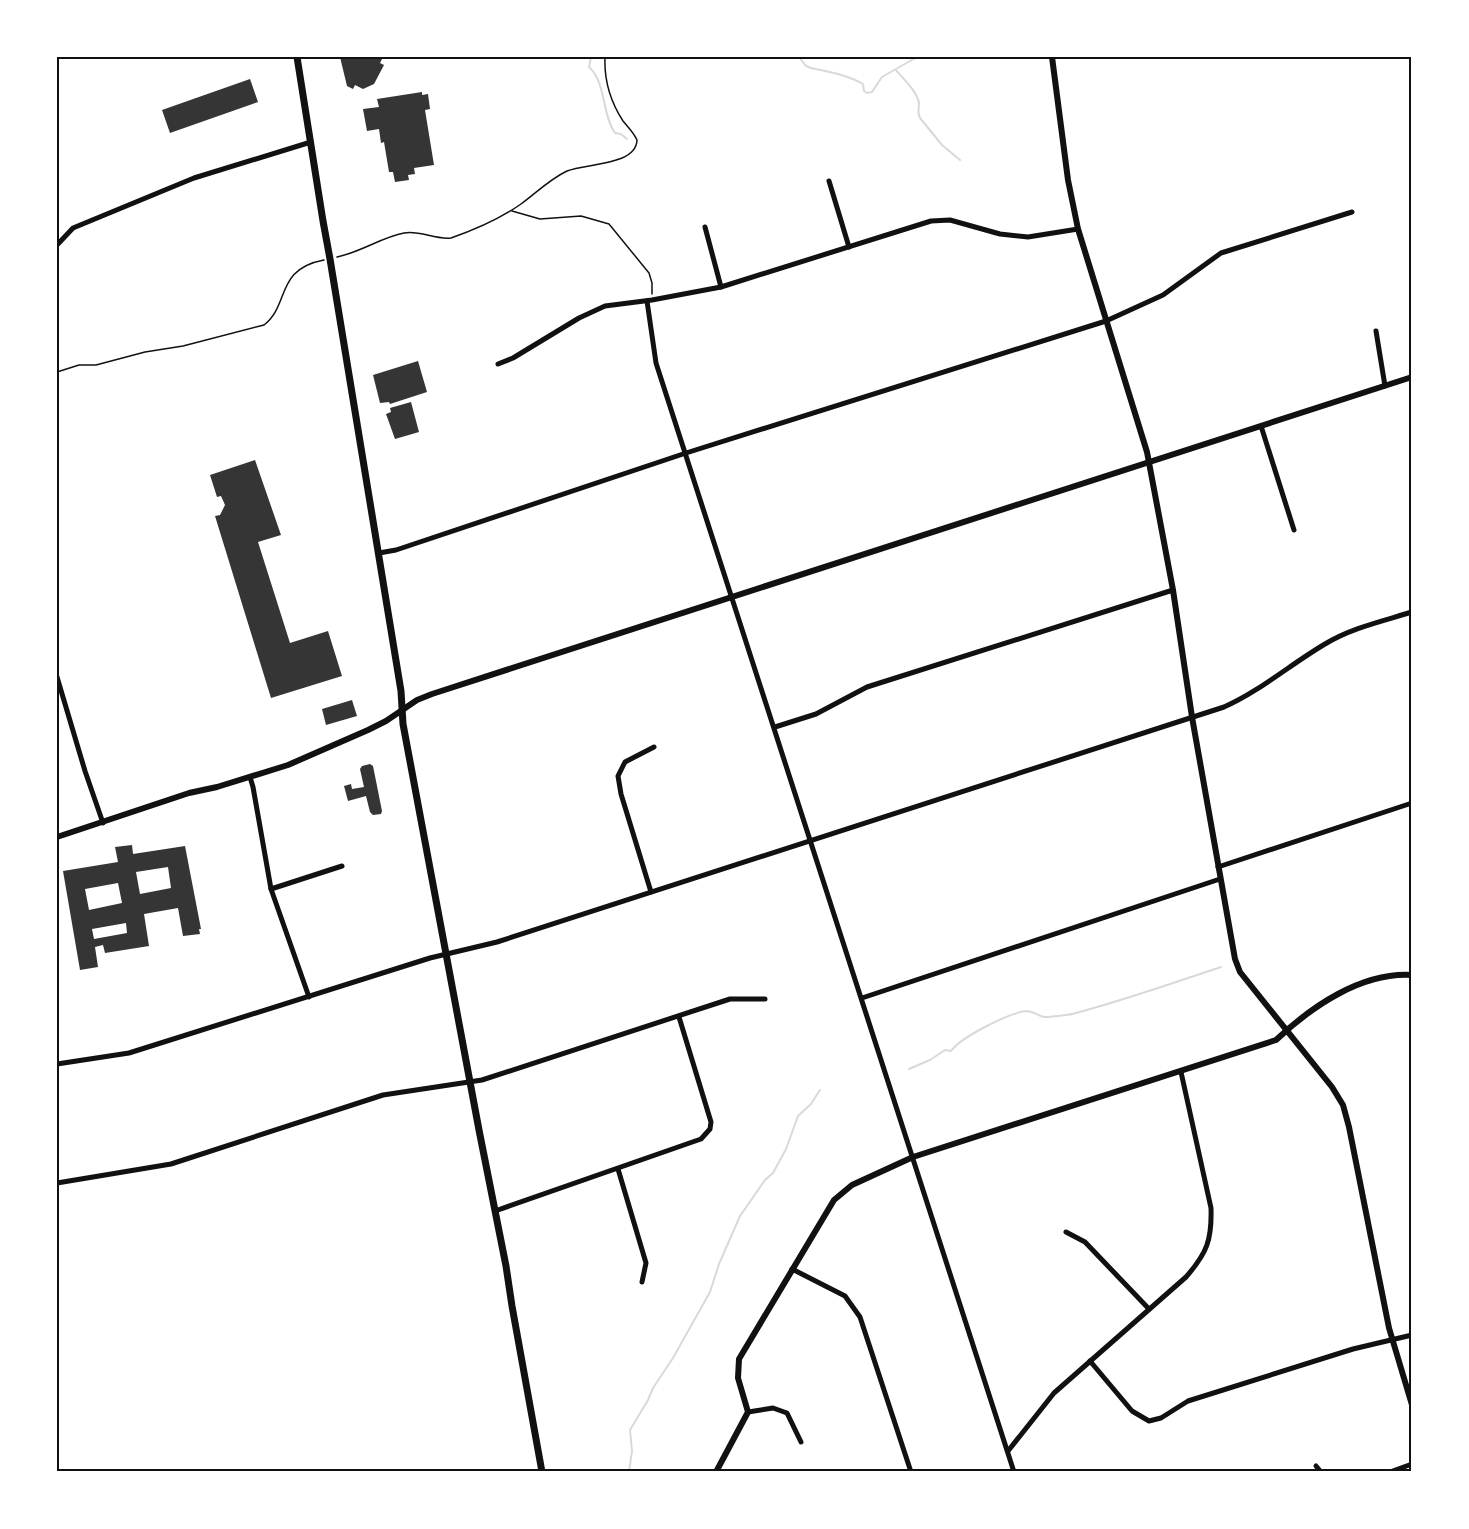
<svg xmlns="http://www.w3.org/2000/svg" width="1469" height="1529" font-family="Roboto,sans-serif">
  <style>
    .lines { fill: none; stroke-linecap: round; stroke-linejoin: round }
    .stream { stroke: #d9d9d9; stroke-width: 2 }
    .building { fill: #353535; fill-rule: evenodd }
    .path { stroke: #111; stroke-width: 1.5 }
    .minor { stroke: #111; stroke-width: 5 }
    .tertiary { stroke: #111; stroke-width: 6 }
    .secondary { stroke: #111; stroke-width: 7 }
    .neatline { fill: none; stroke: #111; stroke-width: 2 }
  </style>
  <rect width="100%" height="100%" fill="#fff"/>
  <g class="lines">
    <!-- stream -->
    <g class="stream">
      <path d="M 591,57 L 589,67 C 606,82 602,115 615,133 L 621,134 L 627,139"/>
      <path d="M 799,57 L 806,66 L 811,68 C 829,72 848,75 863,84 L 864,91 L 867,93 L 872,92 L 882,77 L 917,57"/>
      <path d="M 896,70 C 903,79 917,91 919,103 C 919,109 917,112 920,118 L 942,145 L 960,160"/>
      <path d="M 909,1069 L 930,1060 L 945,1050 L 951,1051 C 961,1037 1009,1013 1026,1011 C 1033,1011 1038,1016 1044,1017 C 1049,1017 1071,1015 1076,1013 C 1125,1000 1173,983 1221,967"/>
      <polyline points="629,1472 632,1451 630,1430 648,1400 653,1388 673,1358 710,1292 719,1264 740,1216 765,1180 773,1173 786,1149 798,1116 811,1104 820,1090"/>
    </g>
  </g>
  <!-- building -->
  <g class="building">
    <polygon points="340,57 383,57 380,63 384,65 374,84 363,89 355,85 353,89 347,86"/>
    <polygon points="250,79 258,102 170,133 162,110"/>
    <polygon points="422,92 422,95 428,94 430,109 425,110 434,165 414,168 415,174 408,175 409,180 395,182 393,172 389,172 384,142 381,143 379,129 367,131 363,109 379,107 377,99"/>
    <polygon points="418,361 427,392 390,404 389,402 380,403 373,375"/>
    <polygon points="411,402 419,432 395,439 386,414 391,412 390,408"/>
    <polygon points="255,460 281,535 258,542 290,643 328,631 342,676 271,698 215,516 220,515 225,505 221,496 217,497 210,475"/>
    <polygon points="352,700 357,716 326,725 322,709"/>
    <polygon points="370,764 373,766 382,811 381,814 373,815 370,812 366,796 348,801 344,786 351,784 352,789 364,787 360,769 362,766"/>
    <path d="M 132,845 L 133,854 L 185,846 L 201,929 L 199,929 L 200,934 L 183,936 L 178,908 L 144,914 L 149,946 L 105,953 L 103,945 L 95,947 L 98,967 L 80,970 L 63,871 L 118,862 L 115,847 ZM 168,867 L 171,888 L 140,894 L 136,872 ZM 118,883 L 122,903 L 89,910 L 85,889 ZM 126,923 L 127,933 L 94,939 L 92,929 Z"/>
  </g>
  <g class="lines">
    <!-- path -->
    <g class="path">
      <polyline points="512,211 540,219 581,216 609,224 649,273 652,283 652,294"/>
      <path d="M 337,257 C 361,252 382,237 404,233 C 420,230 435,240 451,238 C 474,230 501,218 521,204 C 536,193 550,179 567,171 C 586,163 636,166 637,140 C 634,133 628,127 623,121 C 610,101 604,80 605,57"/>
      <path d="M 57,372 L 79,365 L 96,365 L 145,352 L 183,346 L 264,325 C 290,305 275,269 324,260"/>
    </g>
    <!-- minor -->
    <g class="minor">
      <polyline points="829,181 849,247"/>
      <polyline points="705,227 721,287"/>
      <polyline points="57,245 73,228 194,178 311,142"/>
      <polyline points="647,301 656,363 1014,1472"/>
      <polyline points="1376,331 1385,386"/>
      <polyline points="498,364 513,358 579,318 605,306 652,300 721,287 931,221 950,220 1000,234 1028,237 1078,229"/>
      <polyline points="1261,426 1294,530"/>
      <polyline points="379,553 396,550 686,453 1106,321 1163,295 1221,253 1352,212"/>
      <polyline points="57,677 85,771 103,823"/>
      <polyline points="775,727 816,714 867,687 1173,590"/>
      <polyline points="250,777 253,787 271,889 309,997"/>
      <polyline points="1218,867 1412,803"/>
      <polyline points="271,889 342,866"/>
      <polyline points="651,892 621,794 618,776 625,762 654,747"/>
      <polyline points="862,998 1220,879"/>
      <path d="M 57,1064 L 129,1053 L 430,958 L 497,942 L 1224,707 C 1260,691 1291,664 1325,644 C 1351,628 1383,621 1412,612"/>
      <polyline points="618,1169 646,1263 642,1282"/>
      <polyline points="57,1183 171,1164 383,1095 482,1080 730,999 765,999"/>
      <polyline points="495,1211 701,1139 710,1129 711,1122 679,1017"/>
      <polyline points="1066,1232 1085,1242 1149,1309"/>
      <polyline points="792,1269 845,1296 860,1317 911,1472"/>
      <polyline points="1090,1361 1132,1411 1149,1421 1161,1418 1188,1401 1353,1349 1412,1335"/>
      <polyline points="748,1412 773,1408 787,1413 801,1442"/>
      <path d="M 1008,1451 L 1054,1393 L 1186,1277 C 1207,1253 1212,1240 1211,1208 L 1181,1072"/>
      <polyline points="1316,1466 1321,1472"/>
      <polyline points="1390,1472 1412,1464"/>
    </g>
    <!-- tertiary -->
    <g class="tertiary">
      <polyline points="1052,57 1068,180 1078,229 1147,452 1173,590 1192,717 1235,959 1240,972 1332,1087 1343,1105 1349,1127 1389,1328 1412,1405"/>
      <polyline points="57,837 189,793 217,787 288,765 368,730 386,721 417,700 432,694 1412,377"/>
      <path d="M 716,1472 L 748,1412 L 738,1378 L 739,1359 L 834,1200 L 852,1185 L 913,1157 L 1276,1040 C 1311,1007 1361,972 1412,975"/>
    </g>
    <!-- secondary -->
    <polyline class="secondary" points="297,57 323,221 330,259 401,691 403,724 479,1130 506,1266 512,1306 542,1472"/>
  </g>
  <!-- border -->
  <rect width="1469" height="1529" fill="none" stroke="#ffffff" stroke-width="117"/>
  <rect x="58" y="58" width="1352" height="1412" class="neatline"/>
</svg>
